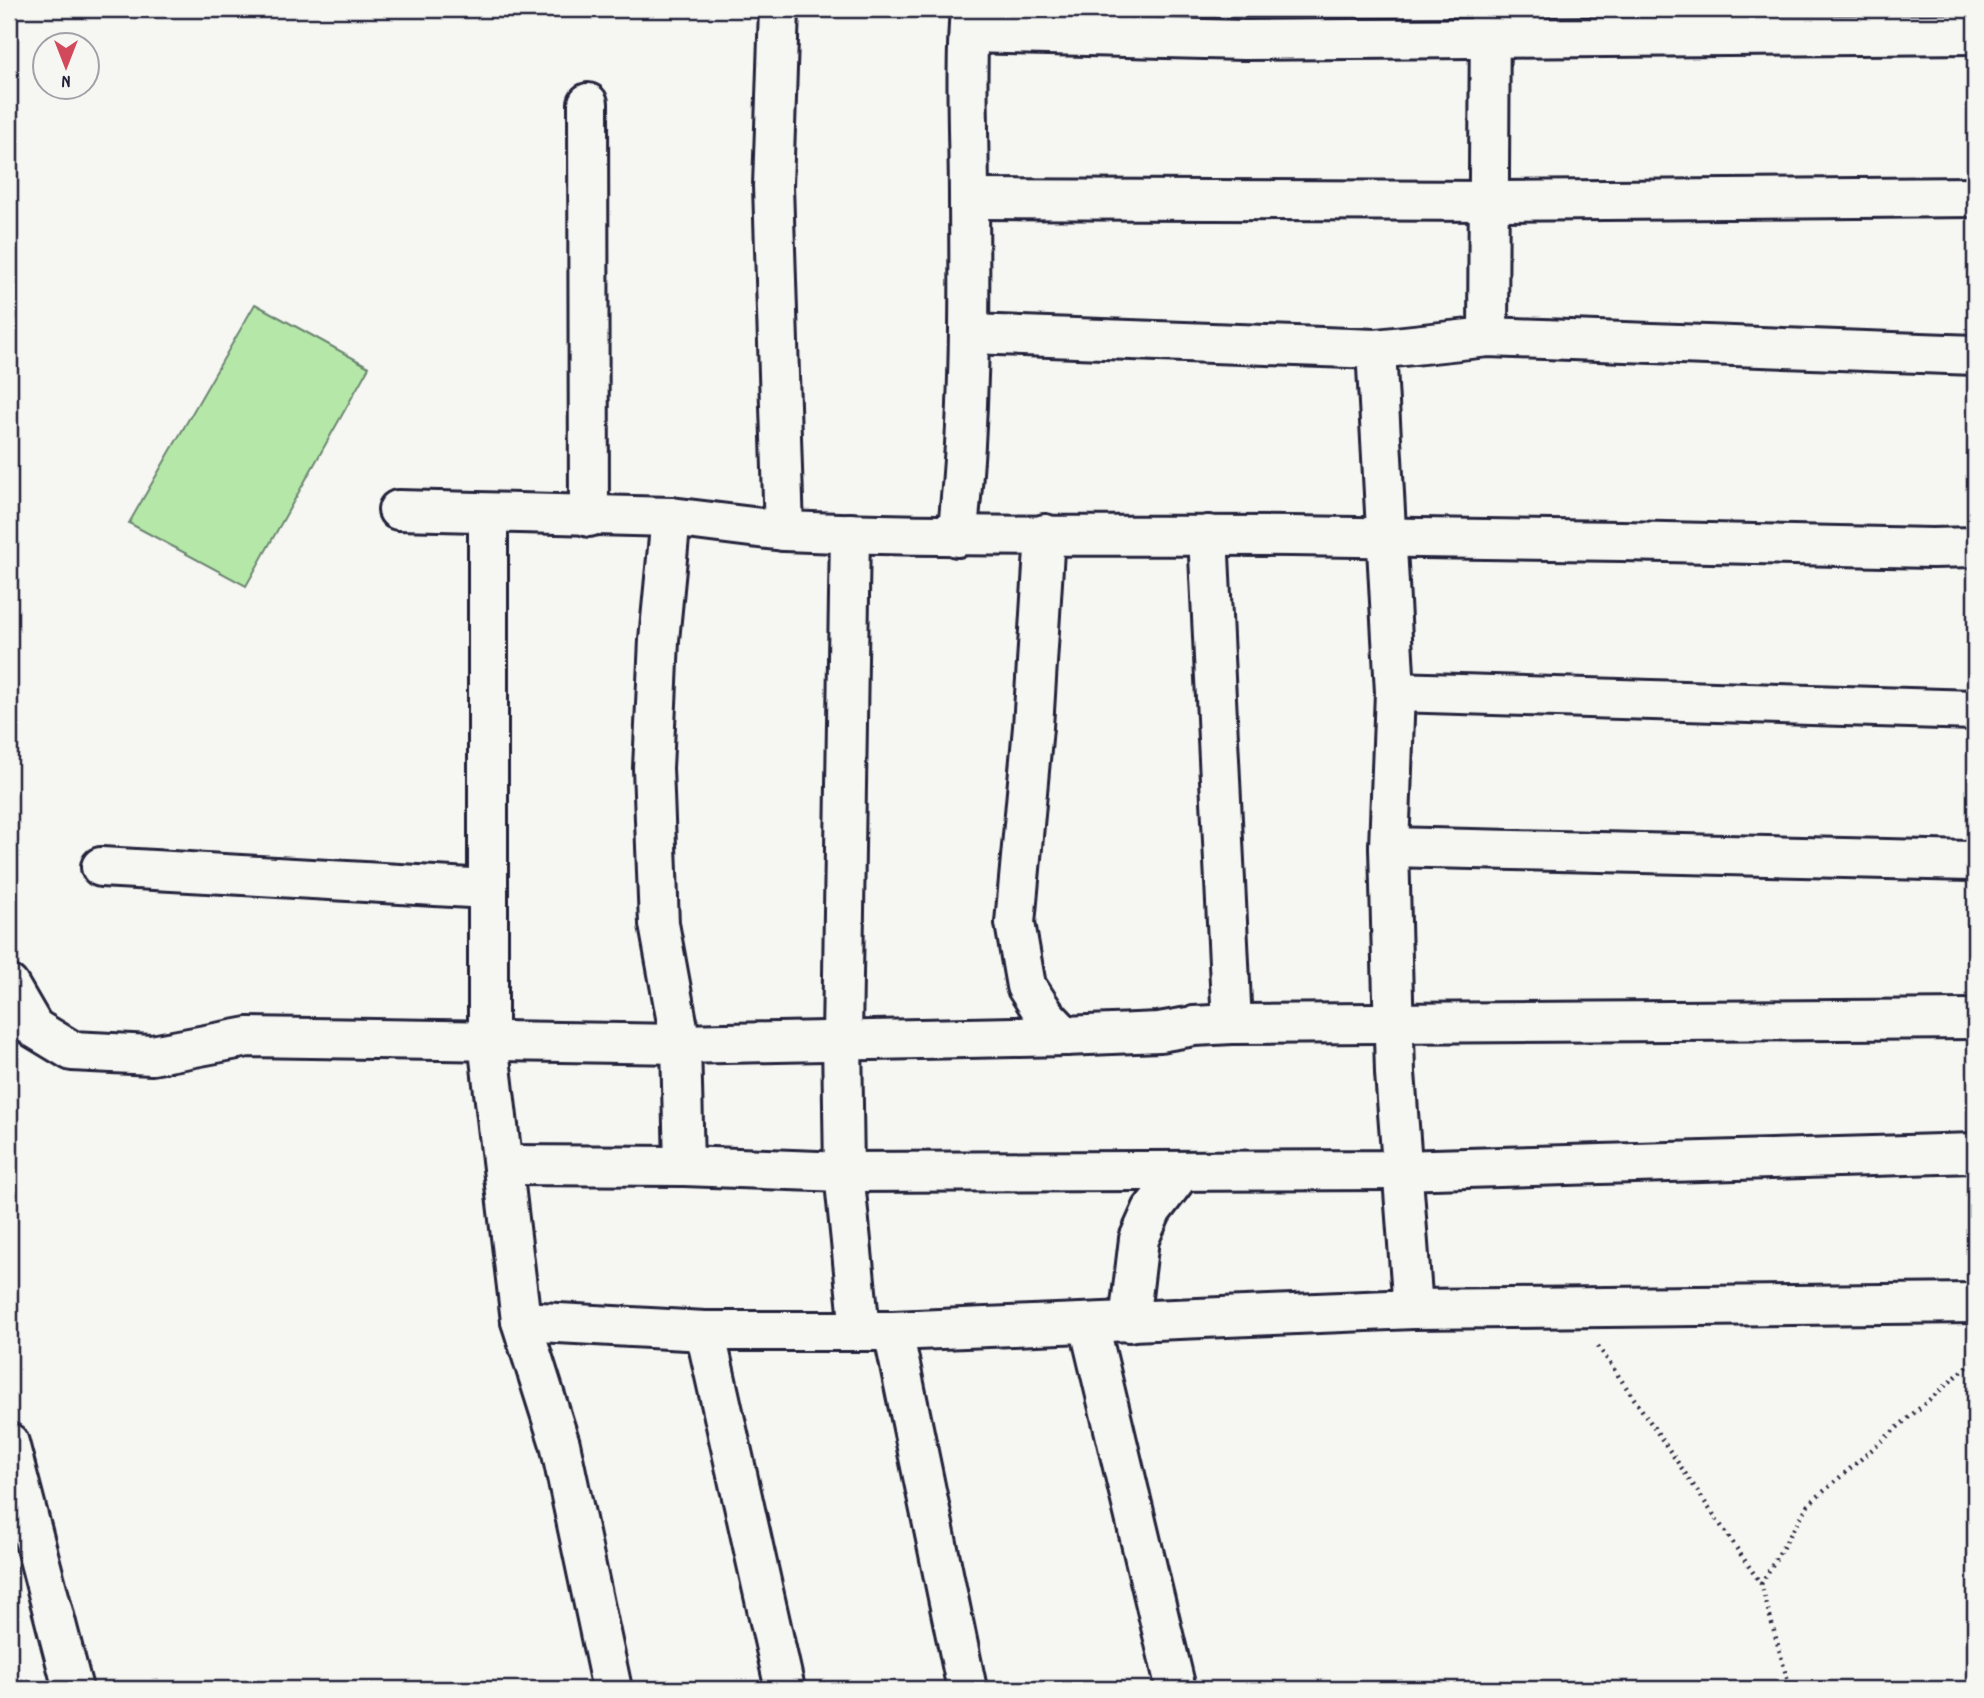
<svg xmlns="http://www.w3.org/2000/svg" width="1984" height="1698" font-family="Dekko,sans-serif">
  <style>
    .green { fill: #b5e8a8; stroke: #6c8572; stroke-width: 2 }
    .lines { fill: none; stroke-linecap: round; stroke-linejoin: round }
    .minor-casing { stroke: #22223b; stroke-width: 44 }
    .path { stroke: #22223b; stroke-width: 4.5; stroke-dasharray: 2 5; stroke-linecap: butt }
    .minor { stroke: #f6f6f2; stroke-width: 38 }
  </style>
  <rect width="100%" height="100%" fill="#f6f6f2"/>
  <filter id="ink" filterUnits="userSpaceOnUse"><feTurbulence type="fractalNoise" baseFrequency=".0143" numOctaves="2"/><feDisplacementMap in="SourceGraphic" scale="14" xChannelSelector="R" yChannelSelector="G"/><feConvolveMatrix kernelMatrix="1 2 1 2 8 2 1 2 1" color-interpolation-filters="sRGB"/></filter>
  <g filter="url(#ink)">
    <!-- green -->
    <polygon class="green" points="255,304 369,367 246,586 129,523"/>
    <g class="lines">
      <!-- minor casing -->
      <g class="minor-casing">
        <g id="minor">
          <polyline points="969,33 1244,40 1975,34"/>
          <polyline points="588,103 589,517"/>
          <polyline points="969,199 1498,201 1975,197"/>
          <polyline points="1488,337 1490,9"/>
          <polyline points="1376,349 1488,337 1975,355"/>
          <polyline points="398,510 671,517"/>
          <polyline points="488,515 488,1041 521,1321 560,1444 612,1689"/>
          <path d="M 784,531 C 953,538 1122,535 1292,536 C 1505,538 1719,543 1932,548 L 1975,547"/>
          <polyline points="850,533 842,1038 844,1172 860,1331"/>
          <polyline points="1045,534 1033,727 1015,923 1026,986 1045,1015 1065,1036 1159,1032 1194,1026 1232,1024 1975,1019"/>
          <polyline points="1208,535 1232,1024"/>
          <path d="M 957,537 C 970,425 970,313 969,201 C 969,137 965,73 970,9"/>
          <polyline points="1395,692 1975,710"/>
          <polyline points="1389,847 1971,861"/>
          <polyline points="101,867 488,889"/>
          <polyline points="9,985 34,1028 72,1051 152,1055 248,1037 681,1044 1065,1036"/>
          <polyline points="503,1165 684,1166 844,1172 1400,1170 1975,1153"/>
          <polyline points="684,1166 681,1044 659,924 653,768 659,640 671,517 784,531 773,186 779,9"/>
          <polyline points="1413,1309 1975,1303"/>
          <polyline points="521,1321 705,1331 893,1331 1413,1309 1395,1073 1389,847 1395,692 1376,349 969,334"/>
          <polyline points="1129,1322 1139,1239 1152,1210 1182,1171"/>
          <polyline points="1089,1324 1176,1689"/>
          <polyline points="705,1331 785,1689"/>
          <polyline points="893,1331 967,1689"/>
          <polyline points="9,1443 73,1689"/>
        </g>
      </g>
      <!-- path -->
      <g class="path">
        <polyline points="1598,1346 1761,1584 1790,1689"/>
        <polyline points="1761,1584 1808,1505 1975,1360"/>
      </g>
      <!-- minor -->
      <use href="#minor" class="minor"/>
    </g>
  </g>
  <!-- margin -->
  <rect width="1984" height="1698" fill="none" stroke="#f6f6f2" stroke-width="35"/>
  <rect x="18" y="18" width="1949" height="1663" fill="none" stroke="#22223b" stroke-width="2.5" filter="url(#ink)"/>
  <!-- north arrow -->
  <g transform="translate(66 66) rotate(180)"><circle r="33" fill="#f6f6f2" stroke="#a1a1a9" stroke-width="2"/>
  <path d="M0-5L12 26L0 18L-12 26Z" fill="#d1495b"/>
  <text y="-10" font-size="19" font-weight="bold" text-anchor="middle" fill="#22223b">N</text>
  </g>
</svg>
